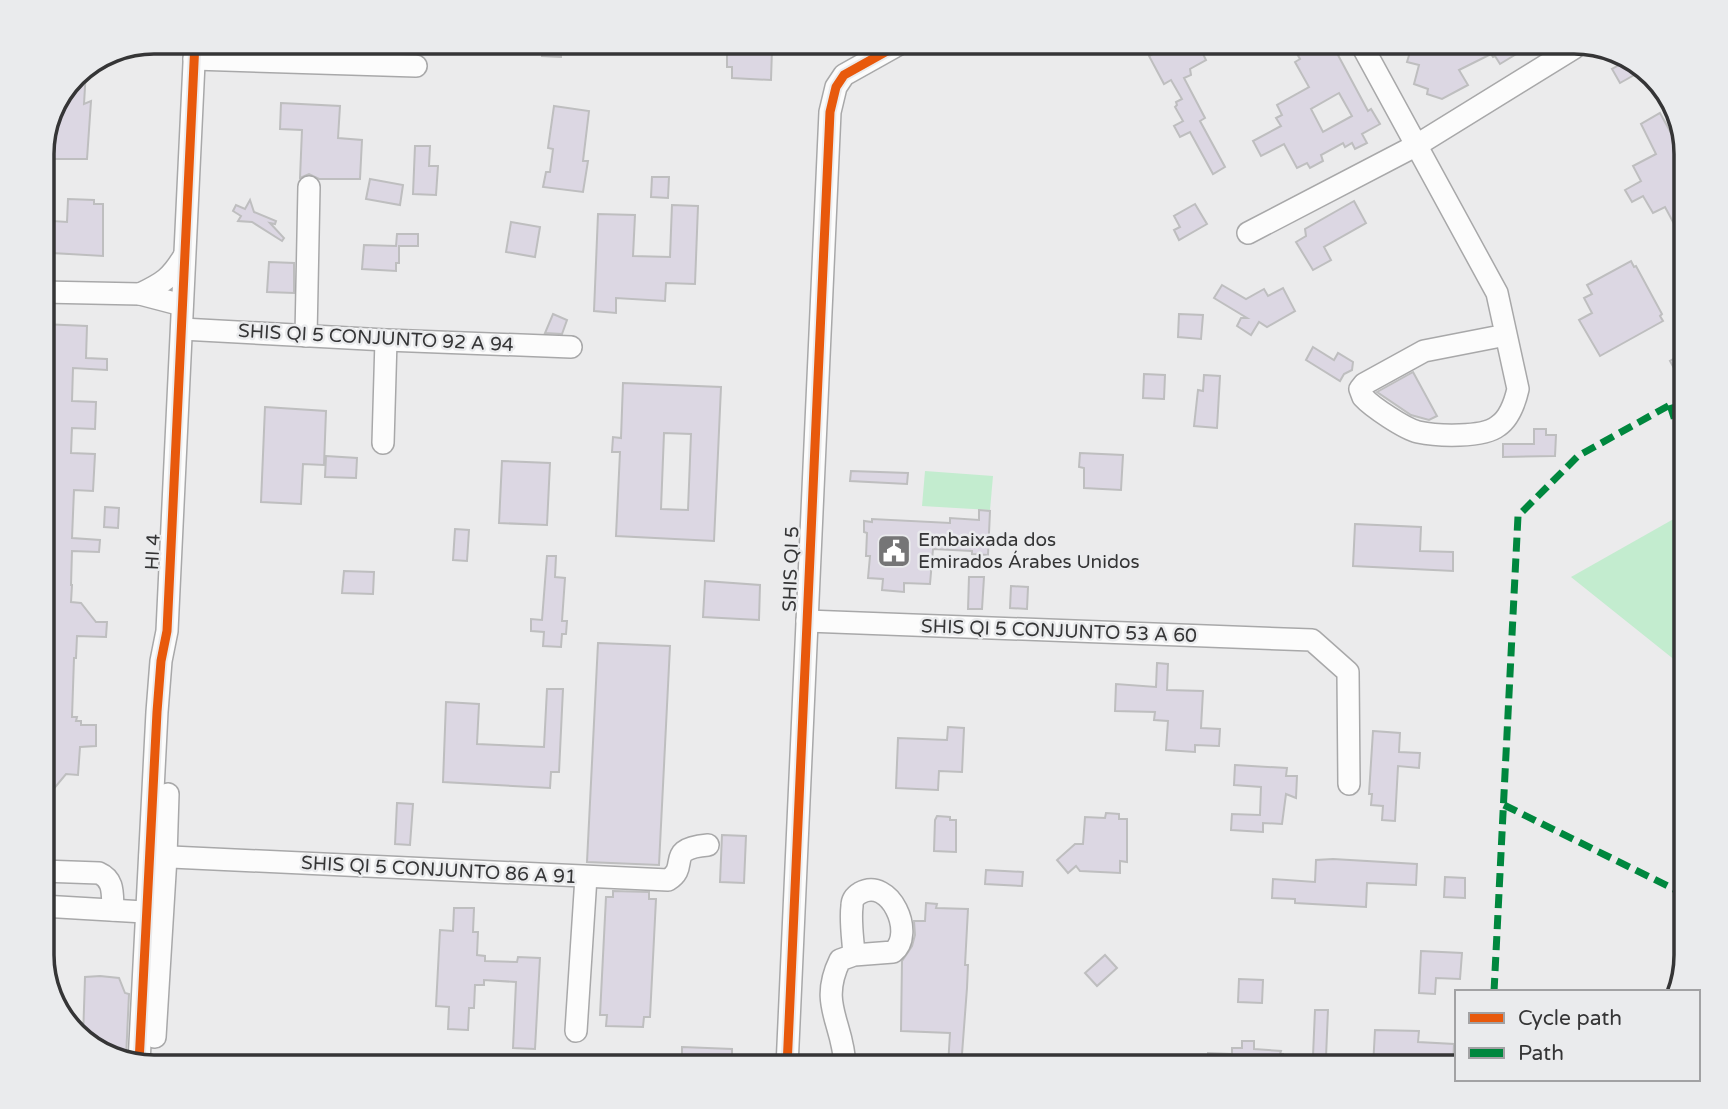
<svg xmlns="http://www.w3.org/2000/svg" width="1728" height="1109" font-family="'Varela Round',sans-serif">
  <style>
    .green { fill: #c3eccf }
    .building { fill: #dcd7e3; stroke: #bebebf; stroke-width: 2; fill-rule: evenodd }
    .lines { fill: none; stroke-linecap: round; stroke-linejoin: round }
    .minor-casing { stroke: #a8a8a9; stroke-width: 24 }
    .minor { stroke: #fcfcfc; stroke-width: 21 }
    .quiet { stroke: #00873e; stroke-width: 7; stroke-dasharray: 14 7; stroke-linecap: butt }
    .cycleway-casing { stroke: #eaebed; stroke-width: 13 }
    .cycleway { stroke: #e8590c; stroke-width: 9 }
    .labels { text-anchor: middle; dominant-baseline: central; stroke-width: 5; stroke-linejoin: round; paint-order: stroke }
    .street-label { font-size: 19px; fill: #353536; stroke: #eaebed }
    .poi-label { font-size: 19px; fill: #353536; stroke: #eaebed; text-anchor: start }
    .rim { fill: none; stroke: #353536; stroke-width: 3.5 }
  </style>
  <rect width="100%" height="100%" fill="#ebebec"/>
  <!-- green -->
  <g class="green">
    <polygon points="925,471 993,476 990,510 922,506"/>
    <polygon points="1686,512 1686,669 1571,577"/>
  </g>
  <!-- building -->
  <g class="building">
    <polygon points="543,42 562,42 561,57 542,56"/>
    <polygon points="1175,42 1197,42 1206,60 1190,69 1191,75 1184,78 1205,118 1200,121 1225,167 1213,174 1190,132 1180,137 1174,126 1183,121 1175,107 1177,105 1176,102 1182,99 1171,80 1164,84 1149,56"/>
    <path d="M 1313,42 L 1331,42 L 1368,111 L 1371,109 L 1380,124 L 1362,134 L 1367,143 L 1355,149 L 1352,143 L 1345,147 L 1343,143 L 1321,155 L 1323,161 L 1310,168 L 1307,163 L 1297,168 L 1284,144 L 1261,156 L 1253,141 L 1281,126 L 1276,118 L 1282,115 L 1277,105 L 1309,87 L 1295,62 L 1300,59 L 1296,52 ZM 1339,93 L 1352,116 L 1323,132 L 1311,109 Z"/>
    <polygon points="1413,42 1536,42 1500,64 1495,56 1493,57 1491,54 1459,70 1468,85 1442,99 1427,94 1428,89 1414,84 1419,65 1407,62"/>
    <polygon points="733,48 772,49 771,80 732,78 732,67 727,67 727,50 733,50"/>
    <polygon points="1630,59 1636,61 1643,70 1620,83 1612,69"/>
    <polygon points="86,70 84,104 91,101 87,159 42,159 42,147 49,132 56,133 57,115 75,75"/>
    <polygon points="281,103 340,106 338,138 362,140 360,179 319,179 309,174 300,178 302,130 280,129"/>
    <polygon points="554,106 589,111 583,161 588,161 583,192 543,187 546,172 550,172 553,149 548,148"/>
    <polygon points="1660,113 1686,160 1686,193 1675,198 1686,217 1686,246 1665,207 1653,213 1643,196 1632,202 1625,190 1641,181 1633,166 1656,154 1641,124"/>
    <polygon points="415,146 430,146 429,166 438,166 436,195 413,194"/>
    <polygon points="652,177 669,177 668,198 651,197"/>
    <polygon points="370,179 403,185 400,205 366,199"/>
    <polygon points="68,199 94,200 94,204 103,204 103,256 52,253 53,221 67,222"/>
    <polygon points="250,200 254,212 276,221 275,224 270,223 284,238 282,241 252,222 238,221 241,216 233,211 236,205 245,209"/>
    <polygon points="1354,201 1366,223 1324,247 1331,260 1313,270 1296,242 1306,236 1305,229"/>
    <polygon points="1195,204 1207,224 1179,240 1174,230 1180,227 1174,216"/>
    <polygon points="672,205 698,206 695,284 666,283 665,301 616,298 616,313 594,311 598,214 635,215 633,256 670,257"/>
    <polygon points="511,222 540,227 535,257 506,252"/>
    <polygon points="397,234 418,234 418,246 399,246 399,263 396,263 396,271 362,269 364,245 396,246"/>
    <polygon points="1631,261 1634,267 1636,266 1662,314 1660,316 1663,321 1600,356 1579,320 1592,313 1584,298 1592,294 1587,285"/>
    <polygon points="269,262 294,263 294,293 267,292"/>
    <polygon points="1222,285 1246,299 1264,289 1268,296 1283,288 1295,311 1267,327 1259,322 1251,335 1237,326 1241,318 1247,318 1214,298"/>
    <polygon points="553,314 567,320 562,334 545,333"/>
    <polygon points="1179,314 1203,315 1201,339 1178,337"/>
    <polygon points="42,324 87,326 86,358 107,359 107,370 73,368 72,401 96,402 95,429 72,428 71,453 95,454 93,491 74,490 72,538 100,540 99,552 72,551 71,585 72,585 71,602 81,603 96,622 107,622 106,637 77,636 76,658 74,658 72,717 77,717 76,721 81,721 81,725 96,725 96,746 80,747 78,775 66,774 42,803 42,495 51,495 52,469 42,469"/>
    <polygon points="1313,347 1334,360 1338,353 1353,362 1352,370 1344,374 1340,381 1306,360"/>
    <polygon points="1686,352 1686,390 1670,361"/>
    <polygon points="1413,372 1437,416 1429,420 1411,415 1377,392"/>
    <polygon points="1144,374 1165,375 1164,399 1143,398"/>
    <polygon points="1204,375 1220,376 1217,428 1194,426 1198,390 1203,391"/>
    <path d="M 623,383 L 721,387 L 714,541 L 616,536 L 620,452 L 612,452 L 613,437 L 621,438 ZM 664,433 L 691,434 L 688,510 L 661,509 Z"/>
    <polygon points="265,407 326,411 324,465 303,464 301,504 261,502"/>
    <polygon points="1534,429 1546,429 1546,435 1556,435 1555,456 1503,457 1503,444 1534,444"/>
    <polygon points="1080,453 1123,455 1121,490 1084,488 1084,468 1079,467"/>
    <polygon points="326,456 357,458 356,478 325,477"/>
    <polygon points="502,461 550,463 547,525 499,523"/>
    <polygon points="851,471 908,473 907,484 850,481"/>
    <polygon points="105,507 119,508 118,528 104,527"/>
    <polygon points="979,510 990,511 988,555 972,554 972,551 933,549 930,584 904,583 904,592 882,590 883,579 868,578 870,556 866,556 867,533 864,532 864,521 872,522 872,519 950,523 950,518 979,520"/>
    <polygon points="1355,524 1421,527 1420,551 1453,552 1453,571 1353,566"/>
    <polygon points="455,529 469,530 467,561 453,560"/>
    <polygon points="547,556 556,556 555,577 565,578 562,621 567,621 566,634 562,634 561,647 543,646 544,632 531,631 531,619 542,620"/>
    <polygon points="344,571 374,572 373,594 342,593"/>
    <polygon points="969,577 984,577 982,609 968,609"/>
    <polygon points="705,581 760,585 759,620 703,617"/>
    <polygon points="1011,586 1028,587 1027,609 1010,608"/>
    <polygon points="598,643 670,646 659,865 587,862"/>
    <polygon points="1157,663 1168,664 1167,690 1203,691 1201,728 1220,729 1219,746 1195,745 1195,752 1166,750 1168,721 1154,720 1155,712 1115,711 1116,684 1156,687"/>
    <polygon points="547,689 563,689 559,772 551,772 550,788 443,782 446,702 479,704 477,744 544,747"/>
    <polygon points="948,727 964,728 962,772 939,771 938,790 896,788 898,738 947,740"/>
    <polygon points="1373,731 1400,733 1399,752 1420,753 1419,768 1398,766 1395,821 1382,820 1383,806 1371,805 1372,794 1369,794"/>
    <polygon points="1235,765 1287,768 1286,776 1297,776 1296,798 1286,794 1282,824 1263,823 1263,832 1231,830 1232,814 1260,815 1261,787 1234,785"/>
    <polygon points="397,803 413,804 410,845 395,844"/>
    <polygon points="1106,813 1119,814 1119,819 1127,819 1127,862 1120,861 1120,873 1080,871 1076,866 1068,873 1057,860 1075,844 1083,844 1085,817 1105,818"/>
    <polygon points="937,816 950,817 950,820 956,820 956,852 934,851 935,820"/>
    <polygon points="722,835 746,836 744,883 720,882"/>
    <polygon points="1333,859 1417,864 1416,885 1367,883 1366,907 1295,903 1295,899 1272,898 1273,879 1315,882 1316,860"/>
    <polygon points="986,870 1023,872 1022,886 985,884"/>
    <polygon points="1445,877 1465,878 1465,898 1444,897"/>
    <polygon points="613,891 649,892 649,899 656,899 650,1017 644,1017 643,1027 606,1026 607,1015 600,1015 606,897 613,897"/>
    <polygon points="926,903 937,904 936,908 968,909 965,965 968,965 967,988 961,1067 948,1066 950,1033 901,1031 902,961 912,946 915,935 914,921 925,921"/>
    <polygon points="454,908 474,908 473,932 478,932 477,955 485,956 485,961 517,962 518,957 540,958 535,1049 513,1048 516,982 484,980 484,985 475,985 474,1008 469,1008 468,1030 448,1029 449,1007 436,1006 440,930 453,931"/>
    <polygon points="1421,951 1462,953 1460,979 1436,978 1435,994 1419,993"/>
    <polygon points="1105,955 1117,968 1097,986 1085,973"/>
    <polygon points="100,976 119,978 125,993 129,994 126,1058 92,1048 83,1038 85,977"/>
    <polygon points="1239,979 1263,980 1262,1003 1238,1002"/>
    <polygon points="1315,1010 1328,1010 1326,1057 1313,1056"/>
    <polygon points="1375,1030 1419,1031 1418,1042 1454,1044 1453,1067 1373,1067"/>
    <polygon points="1242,1041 1254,1041 1254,1049 1281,1051 1280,1054 1283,1054 1282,1067 1207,1067 1208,1053 1232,1054 1232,1048 1242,1048"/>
    <polygon points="682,1047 732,1049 732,1067 712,1067 699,1064 699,1062 682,1061"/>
  </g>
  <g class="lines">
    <!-- minor casing -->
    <g class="minor-casing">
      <g id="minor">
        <path d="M 1360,42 L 1497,293 L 1518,389 C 1515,402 1510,418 1498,426 C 1483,438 1437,436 1418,432 C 1405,429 1372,407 1363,397 L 1360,389 L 1364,384 L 1424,351 L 1506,335"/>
        <polyline points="194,59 416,66"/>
        <polyline points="1248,233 1417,145 1574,48"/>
        <polyline points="42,292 140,294 182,305"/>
        <path d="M 140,294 C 163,283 171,278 184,256"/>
        <polyline points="182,329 386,340 571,347"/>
        <polyline points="306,336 309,187"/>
        <polyline points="383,443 386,340"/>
        <polyline points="807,621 1312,640 1348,672 1349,784"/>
        <path d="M 150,856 L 668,880 C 691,866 663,849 708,845"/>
        <path d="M 42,871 L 99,873 C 115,880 112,895 113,910"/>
        <polyline points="42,906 161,913"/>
        <polyline points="576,1031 586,877"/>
        <polyline points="155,1037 166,857 168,794"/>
        <polyline points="139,1063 157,712 161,661 167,631 195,42"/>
        <polyline points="787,1067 830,112 836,87 844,75 903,42"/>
        <path d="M 845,1067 C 844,1023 818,1005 840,960 L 854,955 L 893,952 C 916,934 890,876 860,893 C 855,896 852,899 852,906 C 850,921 853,939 854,955"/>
      </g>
    </g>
    <!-- minor -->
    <use href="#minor" class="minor"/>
    <!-- quiet -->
    <g class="quiet">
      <polyline points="1670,405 1686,455"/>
      <polyline points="1504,805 1686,895"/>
      <polyline points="1494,992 1518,516 1578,456 1686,396"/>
    </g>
    <!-- cycleway casing -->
    <g class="cycleway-casing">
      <g id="cycleway">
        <polyline points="139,1063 157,712 161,661 167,631 195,42"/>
        <polyline points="787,1067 830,112 836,87 844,75 903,42"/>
      </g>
    </g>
    <!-- cycleway -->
    <use href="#cycleway" class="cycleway"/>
  </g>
  <!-- icons -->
  <defs>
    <g id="civic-square" transform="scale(1.75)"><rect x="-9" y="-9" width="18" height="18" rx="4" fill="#757576" stroke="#eaebed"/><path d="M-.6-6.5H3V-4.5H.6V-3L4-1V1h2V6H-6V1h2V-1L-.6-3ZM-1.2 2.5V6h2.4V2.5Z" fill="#fff"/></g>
  </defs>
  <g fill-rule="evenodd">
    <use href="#civic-square" x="894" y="551"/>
  </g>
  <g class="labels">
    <!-- street labels -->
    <g class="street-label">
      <text transform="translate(376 338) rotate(3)">SHIS QI 5 CONJUNTO 92 A 94</text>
      <text transform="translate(153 552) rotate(-87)">HI 4</text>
      <text transform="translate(791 569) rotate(-88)">SHIS QI 5</text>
      <text transform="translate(1059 631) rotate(2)">SHIS QI 5 CONJUNTO 53 A 60</text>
      <text transform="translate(439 870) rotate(3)">SHIS QI 5 CONJUNTO 86 A 91</text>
    </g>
    <!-- poi labels -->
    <g class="poi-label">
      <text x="918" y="540">Embaixada dos<tspan x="918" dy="22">Emirados Árabes Unidos</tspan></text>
    </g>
  </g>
  <!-- crop -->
  <path d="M0 0H1728V1109H0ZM154 54H1574A100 100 0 0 1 1674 154V955A100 100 0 0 1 1574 1055H154A100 100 0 0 1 54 955V154A100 100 0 0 1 154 54Z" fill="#eaebed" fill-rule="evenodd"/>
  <path class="rim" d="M154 54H1574A100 100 0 0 1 1674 154V955A100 100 0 0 1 1574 1055H154A100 100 0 0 1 54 955V154A100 100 0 0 1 154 54Z"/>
  <!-- legend -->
  <rect x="1455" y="990" width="245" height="91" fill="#eaebed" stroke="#a2a2a4" stroke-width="2"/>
  <rect x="1469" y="1013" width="35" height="10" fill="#e8590c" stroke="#a2a2a4" stroke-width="2"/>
  <text x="1518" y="1025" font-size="21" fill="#353536">Cycle path</text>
  <rect x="1469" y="1048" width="35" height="10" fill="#00873e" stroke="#a2a2a4" stroke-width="2"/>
  <text x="1518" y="1060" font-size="21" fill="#353536">Path</text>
</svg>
